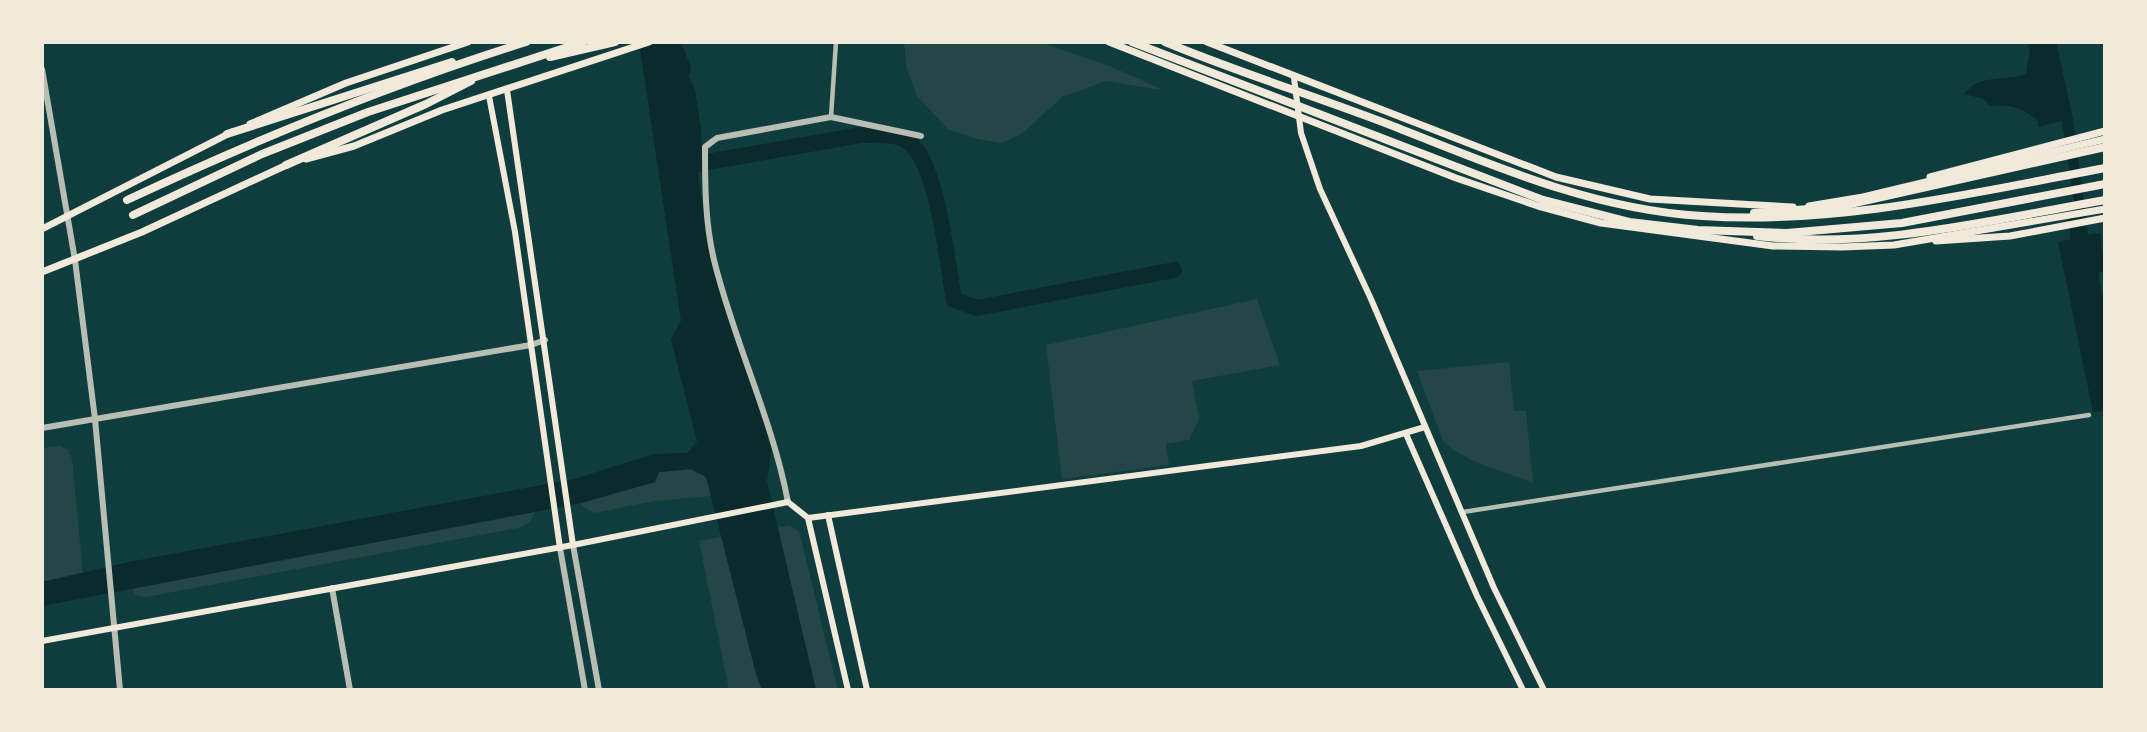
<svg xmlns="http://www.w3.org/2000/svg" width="2147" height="732" font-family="'PT Serif',serif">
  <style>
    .green { fill: #244646 }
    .water { fill: #0a2a2b }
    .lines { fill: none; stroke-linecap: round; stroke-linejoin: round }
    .river { stroke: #0a2a2b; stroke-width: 16 }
    .minor { stroke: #b8beb3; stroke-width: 4.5 }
    .tertiary { stroke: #b8beb3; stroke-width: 6 }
    .secondary { stroke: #f1e9da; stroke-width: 6 }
    .primary { stroke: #f1e9da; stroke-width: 7 }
    .trunk { stroke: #f1e9da; stroke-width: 8 }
  </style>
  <rect width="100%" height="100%" fill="#0f3d3e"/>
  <!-- green -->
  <g class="green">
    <polygon points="904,42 1040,42 1112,67 1163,90 1106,81 1062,97 1023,133 1002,143 977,139 948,129 917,96 907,69"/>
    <polygon points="1257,299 1280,365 1192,381 1199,419 1189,440 1166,444 1169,465 1062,479 1046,345"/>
    <path d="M 1509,362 L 1514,411 L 1526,411 L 1533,483 C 1504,471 1466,463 1443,441 L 1417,371 Z"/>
    <polygon points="60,446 68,450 72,459 83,573 42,582 42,448"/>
    <polygon points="688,469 706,477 711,496 654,501 595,513 582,506 581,503 655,482 659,472"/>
    <polygon points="535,512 530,522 518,528 146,597 135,595 132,589"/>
    <polygon points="789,525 799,531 838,690 816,690 777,528"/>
    <polygon points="722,537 755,670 762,690 729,690 699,541"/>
  </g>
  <!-- water -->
  <g class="water">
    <polygon points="639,42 681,42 691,67 689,76 695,90 701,129 702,161 698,173 712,266 772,446 767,481 816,690 762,690 755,670 706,477 692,469 659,472 655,482 581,503 42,606 42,582 129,562 574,479 654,454 687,453 697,442 671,339 681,321"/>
    <path d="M 2026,42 L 2056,42 L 2073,119 L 2088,235 L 2100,233 L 2105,271 L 2098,273 L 2105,307 L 2105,429 L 2102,411 L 2093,412 L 2058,242 L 2070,239 L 2069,212 L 2075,209 L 2062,121 L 2038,127 L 2038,121 C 2023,108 2011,104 1990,106 L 1984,99 L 1964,94 C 1979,73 2005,82 2026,74 L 2030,49 Z"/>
  </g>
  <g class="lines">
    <!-- river -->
    <path class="river" d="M 690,165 L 861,135 C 875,135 897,133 909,142 C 938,164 947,263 954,300 L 977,308 L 1174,270"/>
    <!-- minor -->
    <g class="minor">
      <polyline points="831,117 836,42"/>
      <polyline points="1463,512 2089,415"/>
    </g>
    <!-- tertiary -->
    <g class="tertiary">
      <polyline points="42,69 75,260 95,419 120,690"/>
      <polyline points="42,428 531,345 545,340"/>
      <path d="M 788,502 C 772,418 734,342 714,260 C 705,223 705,184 705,147 L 717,138 L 831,117 L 921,136"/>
      <polyline points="573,545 599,690"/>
      <polyline points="560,548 585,690"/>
      <polyline points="332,588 350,690"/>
    </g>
    <!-- secondary -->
    <g class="secondary">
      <polyline points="1294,78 1301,133 1320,189 1371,299 1494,588 1544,690"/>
      <polyline points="507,90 573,545"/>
      <polyline points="489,96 515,232 560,548"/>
      <polyline points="1406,434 1477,596 1523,690"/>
      <polyline points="828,515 867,690"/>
      <polyline points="808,518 848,690"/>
      <polyline points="42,641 573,545 788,502 808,518 1361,446 1425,427"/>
    </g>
    <!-- primary -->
    <g class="primary">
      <polyline points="1109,42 1456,178 1538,206 1601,223 1773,246 1842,247 1894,245 2105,209"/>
      <polyline points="1207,42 1556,177 1650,199 1793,207"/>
      <polyline points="250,124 346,83 468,42"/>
      <polyline points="306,159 354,146 442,110 649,42"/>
      <polyline points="1930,177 2105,131"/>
      <polyline points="1809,206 1863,197 2105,139"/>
      <polyline points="42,229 232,132"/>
      <polyline points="1936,241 2010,236 2105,218"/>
      <polyline points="42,272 142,232 291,163"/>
    </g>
    <!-- trunk -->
    <g class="trunk">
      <polyline points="1132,42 1543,200 1629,222 1698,230 1787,233 1902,223 2105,184"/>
      <path d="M 1165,42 C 1242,74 1321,98 1398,128 C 1496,167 1596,210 1702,216 C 1838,225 1972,193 2105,168"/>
      <polyline points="550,57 615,42"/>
      <polyline points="227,134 452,62"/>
      <polyline points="286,165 426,104 471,81"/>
      <path d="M 127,200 C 257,139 389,85 526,42"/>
      <polyline points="1754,213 1837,207 2105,147"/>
      <polyline points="133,215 262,154 368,112 583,42"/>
      <path d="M 1757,236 C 1872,250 1991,220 2105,200"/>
    </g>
  </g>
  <!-- border -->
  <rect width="2147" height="732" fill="none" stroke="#f1e9da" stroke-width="88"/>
</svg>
